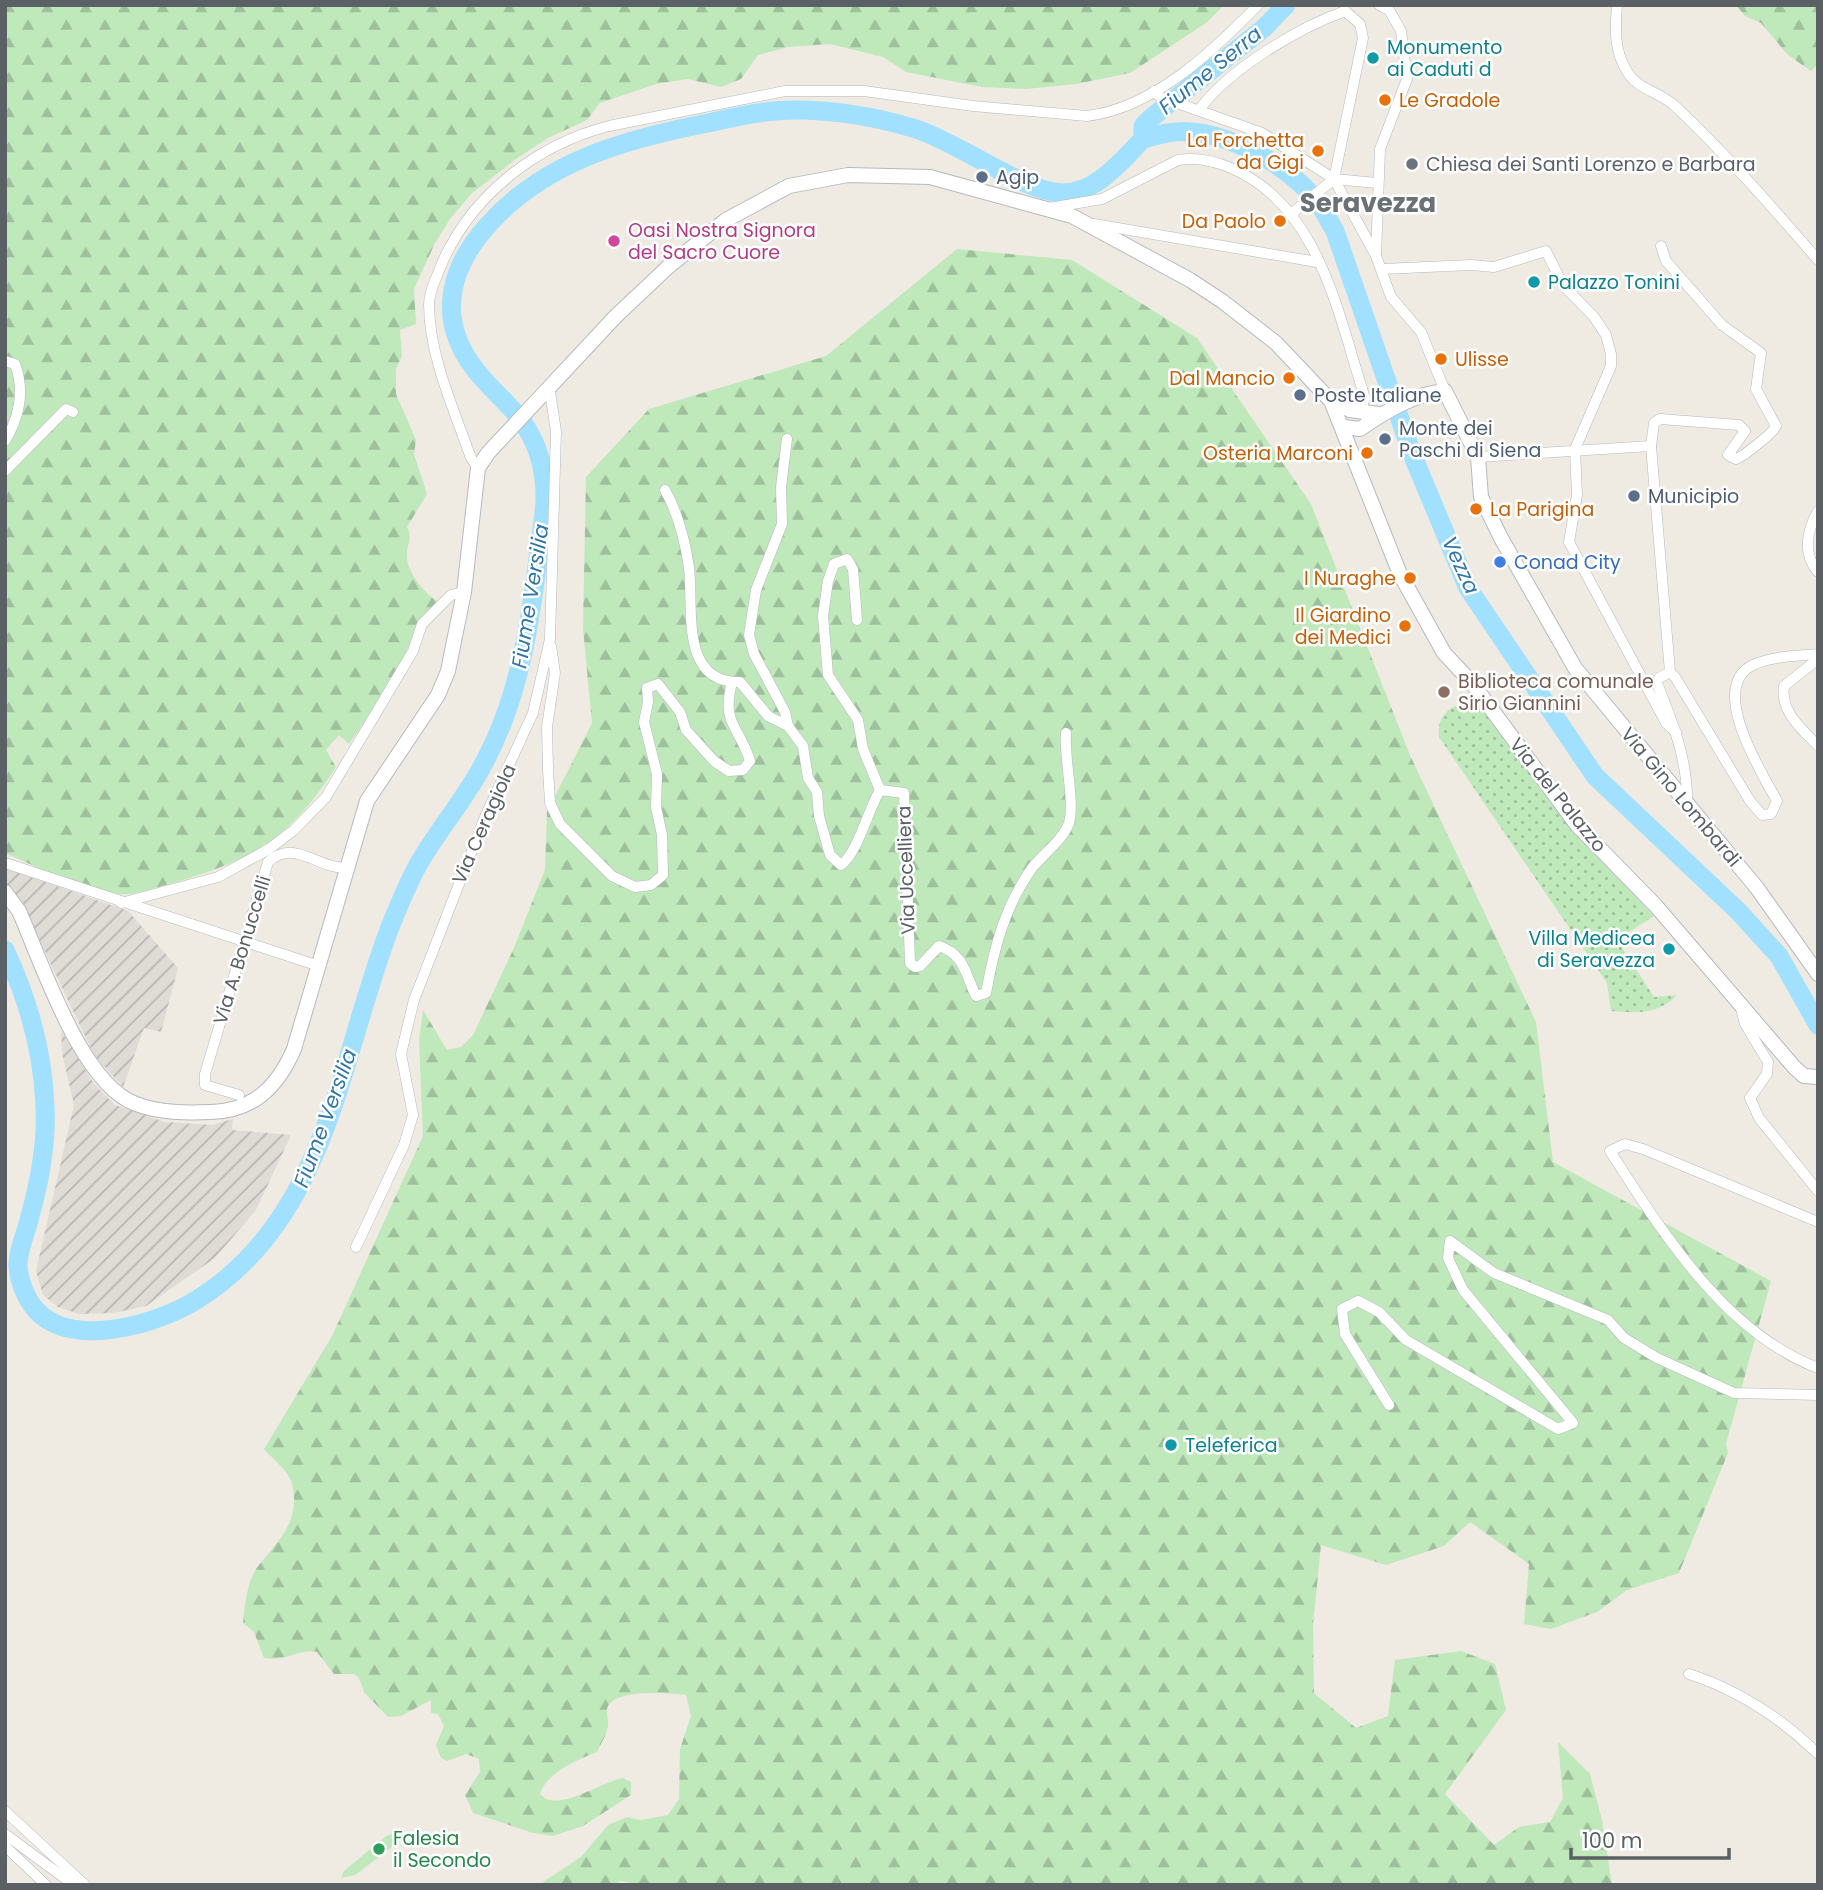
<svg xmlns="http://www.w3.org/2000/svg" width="1823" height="1890" font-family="Poppins,sans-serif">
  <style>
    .industrial { fill: url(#industrial-furrows) }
    .grass { fill: url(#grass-dots) }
    .forest { fill: url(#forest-firs) }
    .garden { fill: #c0e9bb }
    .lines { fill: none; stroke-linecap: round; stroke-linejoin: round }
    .river { stroke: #a1e0ff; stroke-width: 19 }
    .minor-casing { stroke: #b5b9be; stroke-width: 11 }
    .secondary-casing { stroke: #b5bac0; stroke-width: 16 }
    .minor { stroke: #fff; stroke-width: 10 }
    .secondary { stroke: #fff; stroke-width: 14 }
    .culture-dot { fill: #0f9aa8; stroke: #fff; stroke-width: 2.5 }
    .food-dot { fill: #e8710a; stroke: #fff; stroke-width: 2.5 }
    .worship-dot { fill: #6b7280; stroke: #fff; stroke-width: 2.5 }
    .service-dot { fill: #5c6f8a; stroke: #fff; stroke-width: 2.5 }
    .hotel-dot { fill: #d1479c; stroke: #fff; stroke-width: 2.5 }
    .shop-dot { fill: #3f7fe0; stroke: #fff; stroke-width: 2.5 }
    .education-dot { fill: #8d6e63; stroke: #fff; stroke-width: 2.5 }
    .leisure-dot { fill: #2e9e5b; stroke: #fff; stroke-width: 2.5 }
    .labels { text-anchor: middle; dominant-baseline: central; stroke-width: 5; stroke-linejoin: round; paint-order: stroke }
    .culture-label { font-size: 19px; fill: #0d838f; stroke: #fff; text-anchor: start }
    .food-label { font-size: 19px; fill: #c56008; stroke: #fff; text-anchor: end }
    .worship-label { font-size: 19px; fill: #5b616d; stroke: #fff; text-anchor: start }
    .service-label { font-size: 19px; fill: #4e5e75; stroke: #fff; text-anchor: start }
    .hotel-label { font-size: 19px; fill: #b23c85; stroke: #fff; text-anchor: start }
    .shop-label { font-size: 19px; fill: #366cbe; stroke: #fff; text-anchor: start }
    .education-label { font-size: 19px; fill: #785e54; stroke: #fff; text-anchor: start }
    .street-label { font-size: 19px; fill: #5a6064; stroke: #fff }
    .leisure-label { font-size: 19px; fill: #27864d; stroke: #fff; text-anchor: start }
    .water-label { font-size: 21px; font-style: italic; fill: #3177a7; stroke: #fff }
    .district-label { font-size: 26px; font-weight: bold; fill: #6b7276; stroke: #fff }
  </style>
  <defs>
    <pattern id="industrial-furrows" width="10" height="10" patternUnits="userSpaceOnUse" patternTransform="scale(1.75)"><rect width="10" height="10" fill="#dfdcd6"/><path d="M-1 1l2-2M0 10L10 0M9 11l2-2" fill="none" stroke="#b8b6b1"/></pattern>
    <pattern id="grass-dots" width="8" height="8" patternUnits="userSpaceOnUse" patternTransform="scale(1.75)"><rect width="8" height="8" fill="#c0e9bb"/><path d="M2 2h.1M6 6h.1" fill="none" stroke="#9fc09c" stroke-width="1.8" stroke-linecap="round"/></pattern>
    <pattern id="forest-firs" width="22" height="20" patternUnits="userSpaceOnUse" patternTransform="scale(1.75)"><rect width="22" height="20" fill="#c0e9bb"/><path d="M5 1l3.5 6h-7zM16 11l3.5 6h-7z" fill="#9fc09c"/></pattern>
  </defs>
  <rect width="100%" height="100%" fill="#efeae2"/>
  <!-- industrial -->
  <g class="industrial">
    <polygon points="5,868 128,911 178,968 161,1032 144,1028 123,1087 94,1055 23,905 5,884"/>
    <polygon points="61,1030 94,1084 115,1105 165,1122 212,1125 233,1119 232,1130 291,1135 256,1210 215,1258 146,1306 114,1313 79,1314 58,1307 43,1295 36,1271 74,1105 62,1053"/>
  </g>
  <!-- grass -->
  <path class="grass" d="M 1471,698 L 1477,700 L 1575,831 L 1654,916 L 1617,940 L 1654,997 L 1677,995 C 1659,1015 1635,1013 1611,1011 L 1607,983 L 1439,737 C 1437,712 1451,708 1471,698 Z"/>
  <!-- forest -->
  <g class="forest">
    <path d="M 5,5 L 1224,5 L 1206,23 L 1130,73 L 1076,84 L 1026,89 L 982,87 L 906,72 L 883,57 L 830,44 L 788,47 L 758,55 L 741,79 L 721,87 L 688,79 L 656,84 L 600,103 L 587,120 L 548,138 L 516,159 L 471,194 L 450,219 L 435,243 L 414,289 L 416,324 L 400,330 L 402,356 L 396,369 L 396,394 L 416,440 L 414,454 L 427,494 L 407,527 C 413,537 407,544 407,555 C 406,571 424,593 437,601 L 417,627 L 392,683 L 349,744 L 339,735 L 326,750 L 336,767 C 289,840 251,861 169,884 C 153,888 134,896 117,894 C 79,889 40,868 5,853 Z"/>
    <polygon points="1736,5 1818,5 1818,64 1811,71 1788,55 1761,23 1745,16"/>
    <path d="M 957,249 L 1072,260 L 1197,338 L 1311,504 L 1410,755 L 1536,1022 L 1553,1162 L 1771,1281 L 1726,1444 L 1728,1453 L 1679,1573 L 1627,1590 L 1597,1612 L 1551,1629 L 1524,1624 L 1529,1564 L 1470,1522 L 1444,1546 L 1386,1565 L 1321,1545 L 1313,1625 L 1314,1693 L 1356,1728 L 1388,1716 L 1395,1660 L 1461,1651 L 1495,1664 L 1506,1710 L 1445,1794 L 1494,1845 L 1519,1827 L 1550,1822 L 1563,1798 L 1558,1742 L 1590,1774 L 1602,1820 L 1612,1885 L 642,1885 L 621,1881 L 612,1885 L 545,1885 L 543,1882 L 581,1857 L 608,1825 L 627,1817 L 641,1820 L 668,1815 L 679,1799 L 680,1749 L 691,1716 L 686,1695 C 669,1693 612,1688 607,1709 C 606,1715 609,1721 608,1726 C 607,1734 601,1744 597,1752 C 577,1760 547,1772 540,1794 C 556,1814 601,1782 623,1778 L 631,1782 L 631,1795 L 583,1826 L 553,1836 L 533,1833 L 473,1813 L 465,1795 L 480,1772 L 479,1759 L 466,1754 L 447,1761 L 441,1758 L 436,1745 L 444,1726 L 438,1714 L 431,1713 L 431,1700 L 401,1716 L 388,1717 L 364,1692 L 359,1678 L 354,1674 L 334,1674 L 317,1652 C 295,1649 289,1662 264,1658 L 254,1632 L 243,1623 C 245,1605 247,1579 259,1565 C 280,1539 301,1520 292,1483 C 289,1472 272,1458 264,1449 L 332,1336 L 423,1136 L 419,1040 L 423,1010 L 447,1050 L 461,1047 L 473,1035 L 513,950 L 545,870 L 547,812 L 592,723 L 583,629 L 586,477 L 649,409 L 826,356 Z"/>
  </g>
  <!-- garden -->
  <polygon class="garden" points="397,1832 400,1841 355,1875 341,1878 344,1871 386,1836"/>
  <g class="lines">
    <!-- river -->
    <g class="river">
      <path d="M 1143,139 C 1158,135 1175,130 1191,132 C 1236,136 1291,167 1318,203 C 1325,211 1329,222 1335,231 L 1412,454 L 1468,588 L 1595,776 L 1739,912 L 1779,956 L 1818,1025"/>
      <polyline points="1143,139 1143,126 1151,118 1264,28 1286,5"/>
      <path d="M 5,950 C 28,999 43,1052 45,1106 C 47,1143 40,1180 30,1216 C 27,1231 18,1249 18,1264 C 18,1279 26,1299 36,1310 C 72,1350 159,1324 198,1299 C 329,1217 340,1054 392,922 C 400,903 408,883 418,865 C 436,833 461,804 479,772 C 517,706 529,633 538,558 C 540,538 545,517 545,497 C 545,476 541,455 531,436 C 520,414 500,398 484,380 C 437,329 443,275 488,225 C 545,161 626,139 708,123 C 735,117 765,110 794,110 C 835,110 877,117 916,129 C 960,143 1023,192 1063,193 C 1097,193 1121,161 1143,139"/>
    </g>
    <!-- minor casing -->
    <g class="minor-casing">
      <g id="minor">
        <path d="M 1617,5 C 1615,29 1614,52 1628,73 C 1639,90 1660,92 1675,106 C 1726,154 1772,207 1818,260"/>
        <polyline points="1154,91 1160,97 1262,133 1334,179 1376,256 1391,297 1421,332 1445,391"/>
        <path d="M 1199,110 C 1229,69 1298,28 1345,11"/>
        <polyline points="1334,179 1363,38 1360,24 1345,11"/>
        <path d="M 1049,208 L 1102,199 L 1178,160 C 1196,157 1215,161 1231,168 C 1320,206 1338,315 1365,398 L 1362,406 L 1354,411"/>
        <polyline points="1291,214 1334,179 1377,183"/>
        <polyline points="1094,224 1317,262"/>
        <path d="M 1661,246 L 1666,261 L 1722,325 L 1761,353 L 1756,389 L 1776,426 C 1774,432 1743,457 1736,459 L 1728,455 L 1745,431 L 1739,425 L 1660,419 L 1654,423 L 1651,446 L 1670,672"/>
        <polyline points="1376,255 1380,149 1407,79 1401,31 1389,10 1379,5"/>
        <polyline points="1382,269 1471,265 1494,267 1546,251 1563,285 1594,317 1606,335 1611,354 1611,366 1575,449 1577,495 1569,542 1666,723 1676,732"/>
        <path d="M 5,361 L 15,364 C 25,391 20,416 5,441"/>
        <polyline points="787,439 781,487 782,524 756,590 749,635 754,654 785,712 788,726"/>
        <polyline points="1478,457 1651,446"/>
        <path d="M 478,468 L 471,458 C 454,410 429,355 429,304 C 429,292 436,279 440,268 C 469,197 535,145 609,126 L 785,91 L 864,91 L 973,106 L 1087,116 C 1154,108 1213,51 1258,5"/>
        <polyline points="5,471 66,409 73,412"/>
        <path d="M 665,490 C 679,515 685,540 689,568 C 694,608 679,683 740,682 L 768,716 L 788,726 L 803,746 L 808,778 L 817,792 L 819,816 L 830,855 L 841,865 C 857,854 868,810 880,790"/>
        <path d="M 1818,511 C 1807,530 1802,554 1818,572"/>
        <polyline points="857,620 853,569 847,559 834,564 828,581 823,616 828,675 858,720 863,749 880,790"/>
        <path d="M 551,646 L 555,673 L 547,727 L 548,769 L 550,803 L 560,824 L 612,876 L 635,887 L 651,885 L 663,875 L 662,835 L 656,807 L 657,774 L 644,722 L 648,702 L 647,688 L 658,684 L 680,712 L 686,730 L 714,761 L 729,771 L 743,770 L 750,761 C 739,725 721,725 732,682"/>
        <path d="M 1818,659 L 1784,686 C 1780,712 1802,729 1818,746"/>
        <path d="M 880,790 L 904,793 L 910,963 L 915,967 L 920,966 L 939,946 C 965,955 965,974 976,996 L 986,993 C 994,948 1005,906 1032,868 C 1043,854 1063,840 1069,823 C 1075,802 1064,759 1066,733"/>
        <path d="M 1687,802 C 1688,760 1672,721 1657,683 L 1659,678 L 1670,672 L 1675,677 L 1750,801 L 1762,815 L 1771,814 L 1777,801 C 1762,773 1707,687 1753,665 C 1772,656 1798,656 1818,654"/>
        <polyline points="5,863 319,966"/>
        <polyline points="121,903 218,877 269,849 294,830 326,797 413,651 422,624 451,595 464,592"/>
        <polyline points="1741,1008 1745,1024 1768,1062 1767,1074 1750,1098 1759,1118 1818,1191"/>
        <path d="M 239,1095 L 205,1085 L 205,1074 L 268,862 C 294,838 316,868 346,868"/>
        <path d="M 1818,1222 L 1643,1149 L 1625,1144 L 1610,1151 C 1662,1232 1725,1333 1818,1368"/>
        <polyline points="356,1247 404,1145 413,1115 401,1054 414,1000 485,817 533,713 550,639 556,431 549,386"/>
        <polyline points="1389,1405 1345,1334 1342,1309 1358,1301 1379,1312 1406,1340 1558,1429 1573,1423 1463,1290 1448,1258 1450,1241 1494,1273 1608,1320 1624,1338 1657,1358 1734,1393 1818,1395"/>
        <path d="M 1689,1674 C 1738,1690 1781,1718 1818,1754"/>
        <polyline points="5,1811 85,1885"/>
        <polyline points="5,1834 74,1885"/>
        <polyline points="5,1846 46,1885"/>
      </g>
    </g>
    <!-- secondary casing -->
    <g class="secondary-casing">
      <g id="secondary">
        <polyline points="1331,401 1350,410 1378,414"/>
        <path d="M 1343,427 L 1360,429 C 1386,411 1414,394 1445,391 L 1478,457 L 1481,497 L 1501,538 L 1575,668 L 1757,888 L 1818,974"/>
        <path d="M 5,892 L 19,911 C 42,963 81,1084 136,1104 C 160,1113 186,1113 211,1112 C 254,1111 278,1086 294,1049 L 367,801 L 438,695 L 448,671 L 464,592 L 478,468 L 488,453 L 616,316 L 668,267 L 726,220 L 789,186 L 848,175 L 930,177 L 1072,216 L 1190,280 L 1222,301 L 1276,343 L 1331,401 L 1400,574 L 1444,653 L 1472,683 L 1577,825 L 1656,906 L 1794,1067 L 1804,1076 L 1818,1077"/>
      </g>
    </g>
    <!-- minor -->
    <use href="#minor" class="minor"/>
    <!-- secondary -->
    <use href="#secondary" class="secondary"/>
  </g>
  <!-- markers -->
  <g class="culture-dot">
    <circle cx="1373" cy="58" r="7"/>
    <circle cx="1534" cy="282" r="7"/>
    <circle cx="1669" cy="949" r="7"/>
    <circle cx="1171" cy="1445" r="7"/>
  </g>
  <g class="food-dot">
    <circle cx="1385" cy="100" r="7"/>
    <circle cx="1318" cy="151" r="7"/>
    <circle cx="1280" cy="221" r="7"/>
    <circle cx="1441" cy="359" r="7"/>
    <circle cx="1289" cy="378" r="7"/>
    <circle cx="1367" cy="453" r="7"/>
    <circle cx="1476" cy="509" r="7"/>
    <circle cx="1410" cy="578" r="7"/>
    <circle cx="1405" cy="626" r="7"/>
  </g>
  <circle class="worship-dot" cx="1412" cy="164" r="7"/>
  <g class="service-dot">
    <circle cx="982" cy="177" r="7"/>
    <circle cx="1300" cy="395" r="7"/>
    <circle cx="1385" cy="439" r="7"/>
    <circle cx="1634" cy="496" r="7"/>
  </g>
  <circle class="hotel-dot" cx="614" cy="241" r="7"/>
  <circle class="shop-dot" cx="1500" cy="562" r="7"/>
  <circle class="education-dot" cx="1444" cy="692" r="7"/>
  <circle class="leisure-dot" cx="379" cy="1849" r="7"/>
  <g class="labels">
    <!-- culture labels -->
    <g class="culture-label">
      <text x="1387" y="47">Monumento<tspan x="1387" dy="22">ai Caduti d</tspan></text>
      <text x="1548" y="282">Palazzo Tonini</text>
      <text x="1655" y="938" text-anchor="end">Villa Medicea<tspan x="1655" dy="22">di Seravezza</tspan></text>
      <text x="1185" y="1445">Teleferica</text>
    </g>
    <!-- food labels -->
    <g class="food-label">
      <text x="1399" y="100" text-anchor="start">Le Gradole</text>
      <text x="1304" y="140">La Forchetta<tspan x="1304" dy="22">da Gigi</tspan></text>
      <text x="1266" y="221">Da Paolo</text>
      <text x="1455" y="359" text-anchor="start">Ulisse</text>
      <text x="1275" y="378">Dal Mancio</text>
      <text x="1353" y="453">Osteria Marconi</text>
      <text x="1490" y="509" text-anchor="start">La Parigina</text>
      <text x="1396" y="578">I Nuraghe</text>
      <text x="1391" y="615">Il Giardino<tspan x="1391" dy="22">dei Medici</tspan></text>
    </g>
    <!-- worship labels -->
    <g class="worship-label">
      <text x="1426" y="164">Chiesa dei Santi Lorenzo e Barbara</text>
    </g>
    <!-- service labels -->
    <g class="service-label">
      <text x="996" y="177">Agip</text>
      <text x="1314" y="395">Poste Italiane</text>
      <text x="1399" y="428">Monte dei<tspan x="1399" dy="22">Paschi di Siena</tspan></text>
      <text x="1648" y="496">Municipio</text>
    </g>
    <!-- hotel labels -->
    <g class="hotel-label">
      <text x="628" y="230">Oasi Nostra Signora<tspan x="628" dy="22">del Sacro Cuore</tspan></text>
    </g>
    <!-- shop labels -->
    <g class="shop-label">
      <text x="1514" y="562">Conad City</text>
    </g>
    <!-- education labels -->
    <g class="education-label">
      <text x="1458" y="681">Biblioteca comunale<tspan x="1458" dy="22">Sirio Giannini</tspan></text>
    </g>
    <!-- street labels -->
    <g class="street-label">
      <text transform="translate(1558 795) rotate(51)">Via del Palazzo</text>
      <text transform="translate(1681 797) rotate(50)">Via Gino Lombardi</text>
      <text transform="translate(484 824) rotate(-66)">Via Ceragiola</text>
      <text transform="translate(906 870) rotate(-92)">Via Uccelliera</text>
      <text transform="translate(242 950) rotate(-73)">Via A. Bonuccelli</text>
    </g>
    <!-- leisure labels -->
    <g class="leisure-label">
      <text x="393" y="1838">Falesia<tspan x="393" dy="22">il Secondo</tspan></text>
    </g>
    <!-- water labels -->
    <g class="water-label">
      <text transform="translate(1210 70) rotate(-39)">Fiume Serra</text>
      <text transform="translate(1461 565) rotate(65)">Vezza</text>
      <text transform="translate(530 596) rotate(-81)">Fiume Versilia</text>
      <text transform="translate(325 1118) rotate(-70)">Fiume Versilia</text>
    </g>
    <!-- district labels -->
    <g class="district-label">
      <text x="1368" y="203">Seravezza</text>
    </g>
  </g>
  <!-- border -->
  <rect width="1823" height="1890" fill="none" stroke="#5a6064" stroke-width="14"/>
  <!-- scale -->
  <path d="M1571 1848v10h158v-10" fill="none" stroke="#5a6064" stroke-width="3.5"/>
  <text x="1582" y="1848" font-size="21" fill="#5a6064" stroke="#ffffff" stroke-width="5" paint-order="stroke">100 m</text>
</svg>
